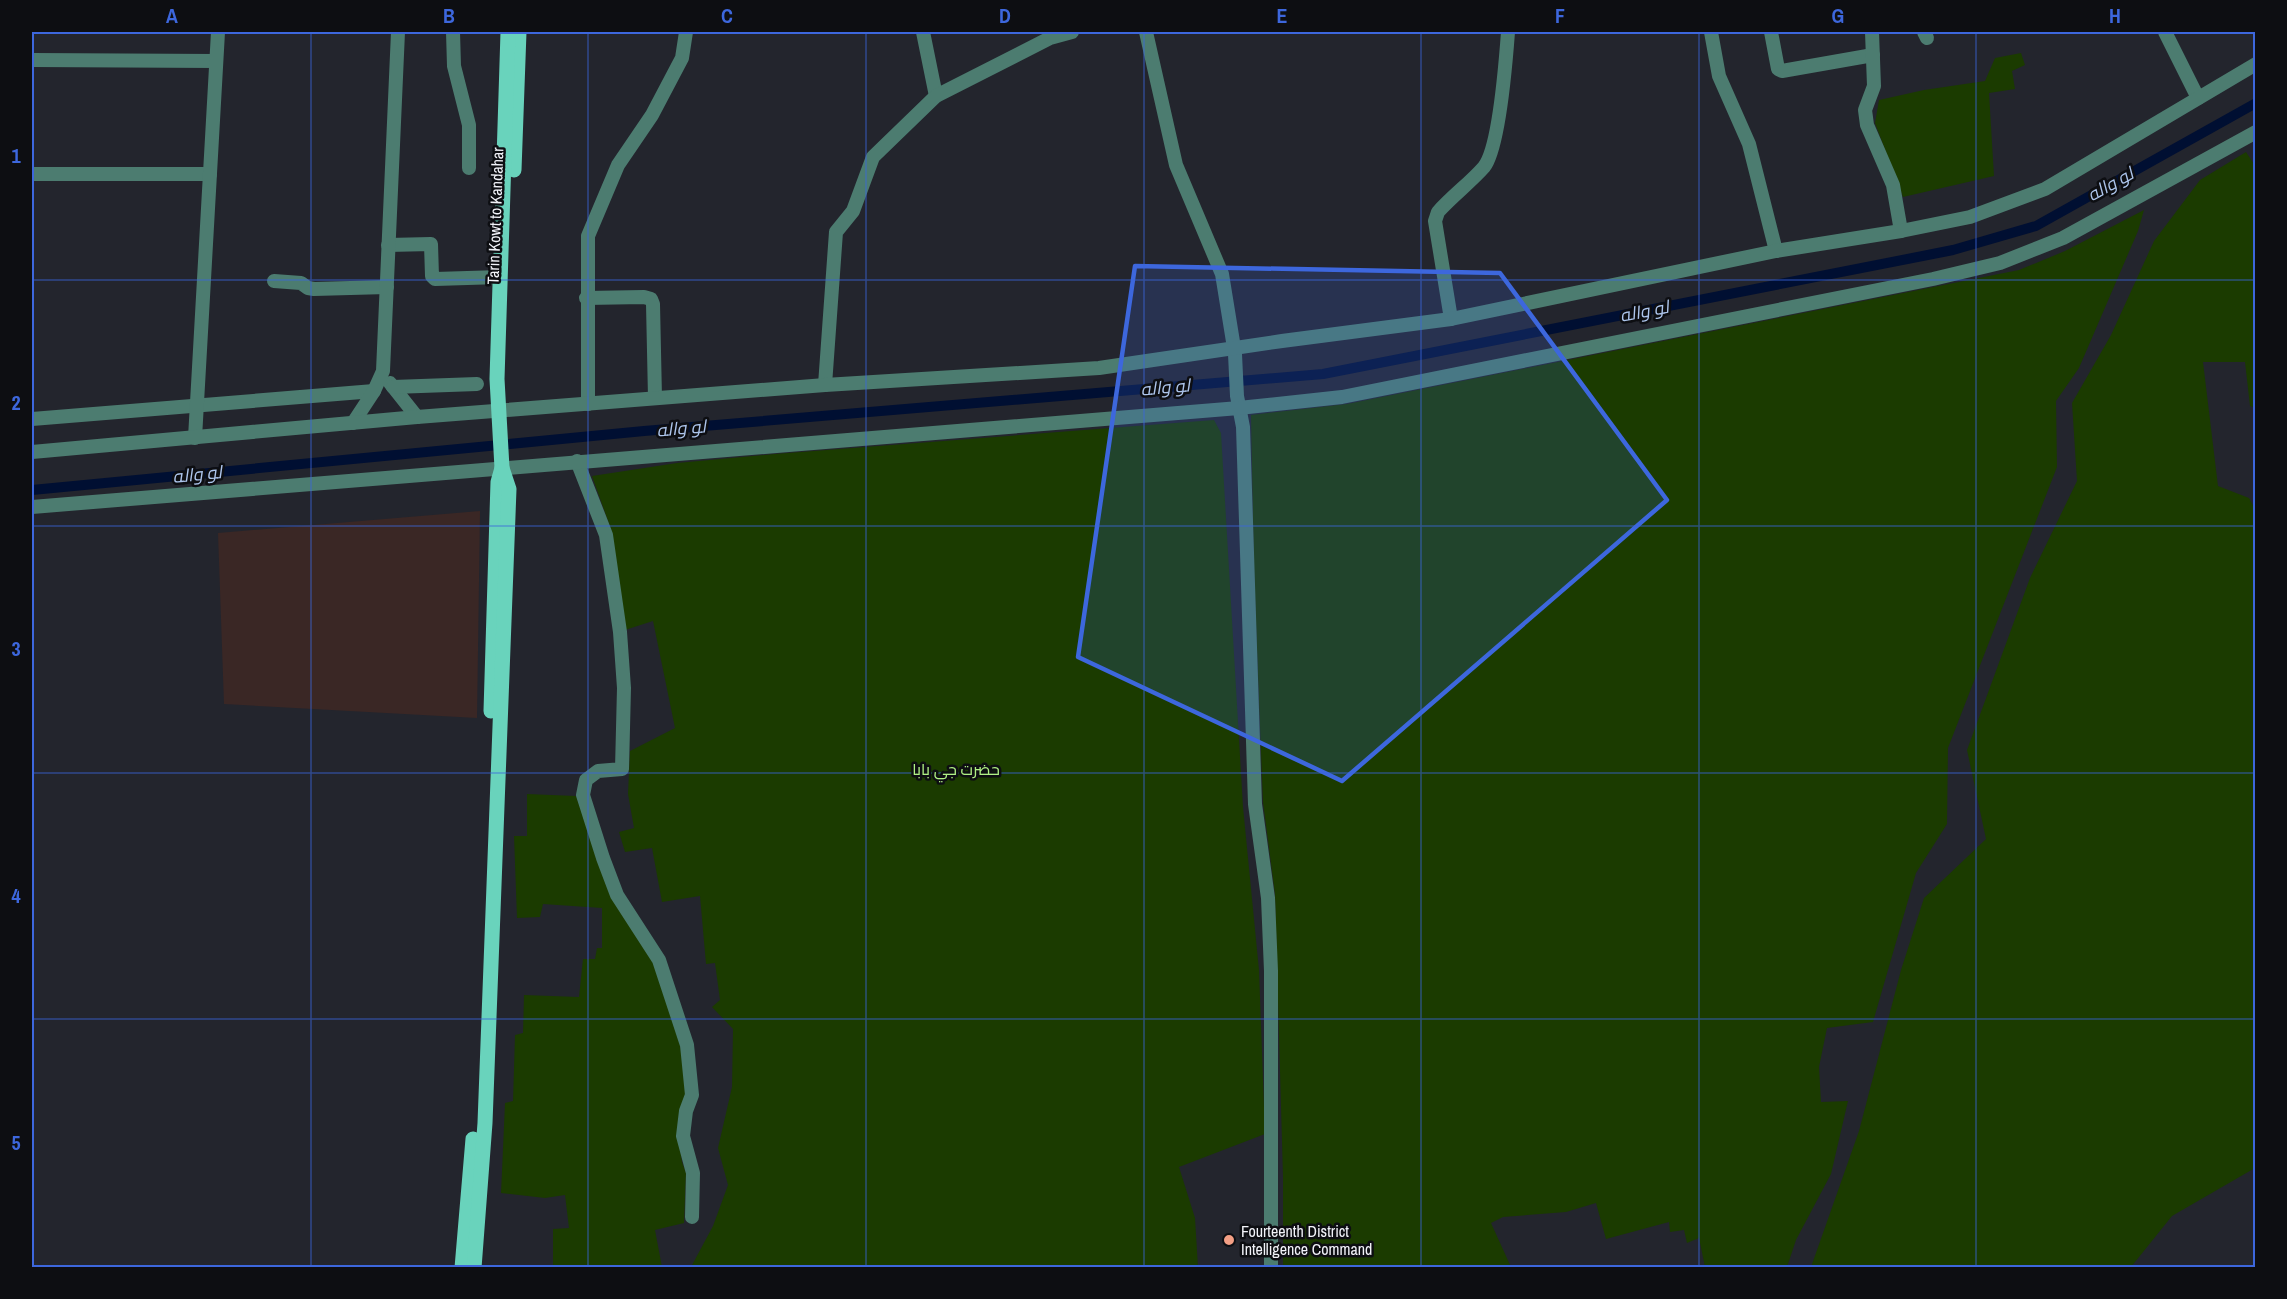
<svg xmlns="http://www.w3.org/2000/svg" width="2287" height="1299" font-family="'Archivo Narrow',Cairo,sans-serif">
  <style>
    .industrial { fill: #3a2725 }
    .green { fill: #1b3b00 }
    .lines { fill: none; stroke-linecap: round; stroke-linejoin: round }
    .canal { stroke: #000f32; stroke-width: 10 }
    .minor { stroke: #4c7c70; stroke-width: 14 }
    .major { stroke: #69d3bc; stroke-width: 15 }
    .marked { fill: #3d67dd; fill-opacity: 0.2; stroke: #3d67dd; stroke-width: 4.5; stroke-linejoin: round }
    .grid { fill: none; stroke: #3d67dd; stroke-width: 1.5; stroke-opacity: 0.55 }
    .poi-dot { fill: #f39f85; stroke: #0d0e12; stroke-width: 2 }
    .labels { text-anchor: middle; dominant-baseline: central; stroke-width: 5; stroke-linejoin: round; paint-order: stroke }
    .street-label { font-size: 16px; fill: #f2f3f9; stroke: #0d0e12 }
    .park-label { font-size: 16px; fill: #b0f185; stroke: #0d0e12 }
    .poi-label { font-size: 16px; fill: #f2f3f9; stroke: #0d0e12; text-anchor: start }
    .water-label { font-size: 18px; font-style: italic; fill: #adc5ec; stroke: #0d0e12 }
    .neatline { fill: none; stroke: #3d67dd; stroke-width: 2 }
    .grid-label { font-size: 20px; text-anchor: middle; font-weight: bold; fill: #3d67dd }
  </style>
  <rect width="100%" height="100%" fill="#23252d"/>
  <!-- industrial -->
  <polygon class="industrial" points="480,511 477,718 224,704 218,533"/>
  <!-- green -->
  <g class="green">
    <polygon points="2021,53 2025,65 2012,71 2015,89 1989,93 1994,176 1903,197 1875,123 1879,100 1924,90 1985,81 1995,58"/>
    <polygon points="2246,152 2256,167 2255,408 2250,406 2245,362 2203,362 2218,486 2249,498 2255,509 2255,1168 2172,1216 2131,1267 1811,1267 1859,1131 1901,970 1924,898 1986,839 1967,750 2030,578 2077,481 2072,403 2111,335 2154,241 2200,180"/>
    <polygon points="2144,210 2138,231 2079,368 2056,401 2057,467 1948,748 1947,824 1916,873 1873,1022 1827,1028 1819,1067 1821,1102 1848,1101 1831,1174 1796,1240 1787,1267 1705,1267 1699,1238 1687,1243 1684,1230 1670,1232 1669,1222 1606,1239 1596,1203 1566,1212 1503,1217 1491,1223 1511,1267 1283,1267 1283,1177 1275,894 1263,802 1254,572 1251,415 1347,404 2019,270 2065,251"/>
    <polygon points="1214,420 1221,433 1243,807 1259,970 1265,1134 1179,1167 1195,1218 1198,1267 691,1267 713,1226 728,1185 718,1148 732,1087 733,1029 712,1007 720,1000 715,963 706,964 700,896 662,902 652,848 625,852 619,832 634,828 628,794 630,751 675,728 653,621 625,630 612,532 592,476 677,463 775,454"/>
    <polygon points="527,794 576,796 598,859 655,963 680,1044 685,1077 685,1095 678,1134 682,1162 686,1173 684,1223 655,1230 662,1267 553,1267 553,1229 569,1228 565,1195 545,1198 501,1193 505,1103 513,1101 515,1035 523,1033 524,995 579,997 583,959 595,959 597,948 602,948 602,908 543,904 540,917 517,918 514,836 527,836"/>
  </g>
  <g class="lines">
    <!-- canal -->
    <polyline class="canal" points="32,490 644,431 1323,374 1953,250 2036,226 2256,103"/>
    <!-- minor -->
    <g class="minor">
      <polyline points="453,32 454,66 469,125 469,168"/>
      <polyline points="923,32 936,96"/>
      <polyline points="1146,32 1176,165 1222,274 1235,354 1237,396 1243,427 1255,804 1268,898 1271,971 1271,1268"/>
      <polyline points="1711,32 1719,76 1749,144 1776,251"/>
      <polyline points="1771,32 1778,69 1782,71 1873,55"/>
      <polyline points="1872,32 1874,86 1865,110 1867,125 1893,185 1901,231"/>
      <polyline points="1924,32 1927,38"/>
      <polyline points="2165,32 2198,98"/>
      <polyline points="32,60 216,61"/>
      <polyline points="32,174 210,174"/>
      <polyline points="388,245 431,244 432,276 435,279 500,277"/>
      <polyline points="274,281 301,283 308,288 314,289 387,287"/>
      <polyline points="586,298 644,297 651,299 653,304 655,398"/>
      <path d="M 1451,319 L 1435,221 L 1438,212 C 1452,196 1470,183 1484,167 C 1499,148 1506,59 1508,32"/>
      <polyline points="390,383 417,417"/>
      <polyline points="825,385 836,232 853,211 873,157 936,96 1050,38 1072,32"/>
      <polyline points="393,387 477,384"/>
      <polyline points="588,404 588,236 618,165 652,115 682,58 686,32"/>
      <polyline points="32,419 374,391"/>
      <polyline points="353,423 374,391 383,371 398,32"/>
      <polyline points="195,438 218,32"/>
      <polyline points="32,452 417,417 825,385 1099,368 1282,341 1451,319 1776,251 1901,231 1970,217 2045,189 2256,64"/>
      <polyline points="577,461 606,535 620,632 624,688 622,769 598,771 586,780 583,795 603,858 617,895 659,960 687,1045 692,1095 686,1111 683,1136 693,1173 692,1217"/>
      <polyline points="32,507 1239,408 1342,397 1933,279 2000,263 2063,238 2256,132"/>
    </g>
    <!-- major -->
    <g class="major">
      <polyline points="514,170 519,32"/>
      <polyline points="491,711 498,482 502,468"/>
      <polyline points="462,1268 473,1139"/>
      <polyline points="474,1268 485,1123 509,489 502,468 497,379 508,32"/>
    </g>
  </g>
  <!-- marked area -->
  <path class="marked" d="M 1135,266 L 1500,273 L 1667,500 L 1342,781 L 1078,657 Z"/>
  <!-- grid -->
  <path class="grid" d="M 311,32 L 311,1268M 588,32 L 588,1268M 866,32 L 866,1268M 1144,32 L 1144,1268M 1421,32 L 1421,1268M 1699,32 L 1699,1268M 1976,32 L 1976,1268M 32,280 L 2256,280M 32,526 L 2256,526M 32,773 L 2256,773M 32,1019 L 2256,1019"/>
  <!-- markers -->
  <circle class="poi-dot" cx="1229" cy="1240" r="6"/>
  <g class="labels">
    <!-- street labels -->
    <g class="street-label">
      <text transform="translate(495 216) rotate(-88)">Tarin Kowt to Kandahar</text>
    </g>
    <!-- park labels -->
    <g class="park-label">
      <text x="956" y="769">حضرت جي بابا</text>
    </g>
    <!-- poi labels -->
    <g class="poi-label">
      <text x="1241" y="1231">Fourteenth District<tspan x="1241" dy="18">Intelligence Command</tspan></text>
    </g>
    <!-- water labels -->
    <g class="water-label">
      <text transform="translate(2110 184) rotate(-29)">لو واله</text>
      <text transform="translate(1644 311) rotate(-11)">لو واله</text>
      <text transform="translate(1165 387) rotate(-5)">لو واله</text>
      <text transform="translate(681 428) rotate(-5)">لو واله</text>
      <text transform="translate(197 474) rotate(-6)">لو واله</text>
    </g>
  </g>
  <!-- border -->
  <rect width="2287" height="1299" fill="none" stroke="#0d0e12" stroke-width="66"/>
  <rect x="33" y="33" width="2221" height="1233" class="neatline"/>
  <g class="grid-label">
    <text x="172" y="23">A</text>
    <text x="449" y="23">B</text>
    <text x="727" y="23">C</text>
    <text x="1005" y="23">D</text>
    <text x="1282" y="23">E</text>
    <text x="1560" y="23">F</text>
    <text x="1838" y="23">G</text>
    <text x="2115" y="23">H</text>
    <text x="16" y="163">1</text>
    <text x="16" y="410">2</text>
    <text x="16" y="656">3</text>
    <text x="16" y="903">4</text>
    <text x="16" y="1150">5</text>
  </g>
</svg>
